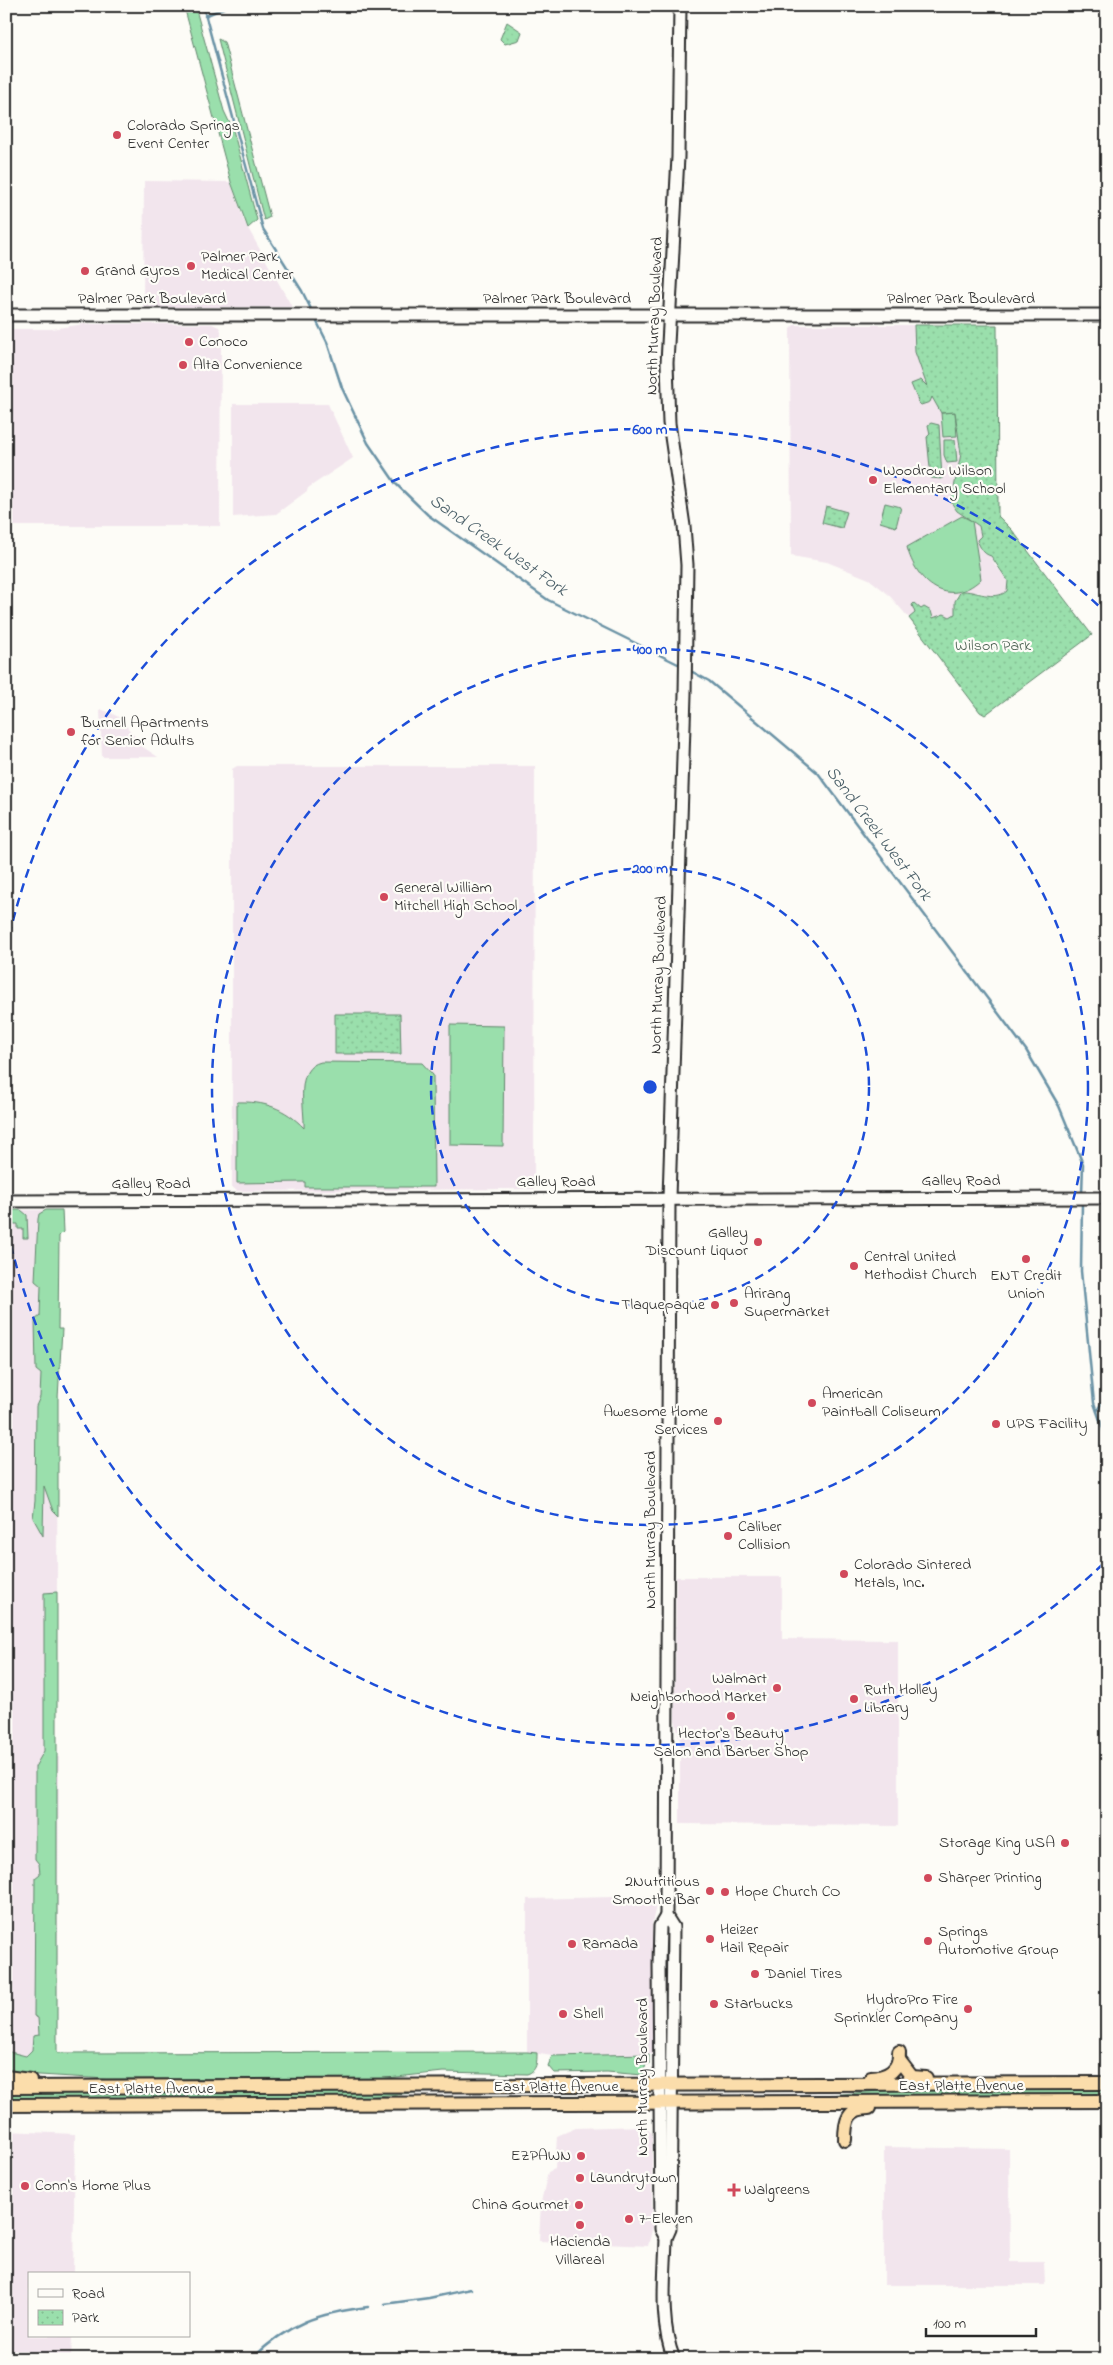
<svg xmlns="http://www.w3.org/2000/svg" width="1113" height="2365" font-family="'Indie Flower',sans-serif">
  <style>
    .built { fill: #f2e5ed }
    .grass { fill: #9adfac; stroke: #62856c }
    .park { fill: url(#park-dots); stroke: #62856c }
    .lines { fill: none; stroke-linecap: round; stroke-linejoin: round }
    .stream { stroke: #6a92a5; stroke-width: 2.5 }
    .secondary-casing { stroke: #2b2b2b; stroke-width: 15 }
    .trunk-casing { stroke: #2b2b2b; stroke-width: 16 }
    .secondary { stroke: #fdfcf7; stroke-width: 11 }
    .trunk { stroke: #fbddab; stroke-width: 12 }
    .ring { fill: none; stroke: #1d4ed8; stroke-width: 2.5; stroke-dasharray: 9 6 }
    .poi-dot { fill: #d1495b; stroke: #fdfcf7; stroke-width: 2 }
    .labels { text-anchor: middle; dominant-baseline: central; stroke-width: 4.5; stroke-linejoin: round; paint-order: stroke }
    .poi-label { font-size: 16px; fill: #2b2b2b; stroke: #fdfcf7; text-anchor: start }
    .street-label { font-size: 16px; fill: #2b2b2b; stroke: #fdfcf7 }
    .park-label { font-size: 16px; fill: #4c6152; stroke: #fdfcf7 }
    .water-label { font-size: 18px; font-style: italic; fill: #4a5f68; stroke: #fdfcf7 }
    .centre { fill: #1d4ed8; stroke: #fdfcf7; stroke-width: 2.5 }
    .ring-label { font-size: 15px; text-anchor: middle; font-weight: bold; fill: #1d4ed8; stroke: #fdfcf7; stroke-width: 4.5; stroke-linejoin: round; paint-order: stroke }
  </style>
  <defs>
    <pattern id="park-dots" width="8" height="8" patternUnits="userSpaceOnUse" patternTransform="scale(1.25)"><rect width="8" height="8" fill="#9adfac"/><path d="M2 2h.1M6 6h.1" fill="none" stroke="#85c094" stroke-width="1.8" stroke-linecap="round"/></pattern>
  </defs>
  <rect width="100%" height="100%" fill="#fdfcf7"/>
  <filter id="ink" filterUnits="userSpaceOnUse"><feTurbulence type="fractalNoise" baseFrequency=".02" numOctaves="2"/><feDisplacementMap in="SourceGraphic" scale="10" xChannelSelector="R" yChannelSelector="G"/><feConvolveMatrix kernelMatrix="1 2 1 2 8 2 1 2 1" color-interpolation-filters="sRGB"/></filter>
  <g filter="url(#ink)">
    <!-- built -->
    <g class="built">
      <polygon points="144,181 231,182 244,221 292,307 143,307"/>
      <polygon points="84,324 212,324 219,327 221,331 220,526 6,526 6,329 52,329"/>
      <polygon points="794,325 914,325 915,352 961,439 961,454 951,502 957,511 979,526 981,536 995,565 1008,581 1007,591 1003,594 990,596 979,592 956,595 955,615 949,617 933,618 914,603 915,613 909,618 888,594 869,579 827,562 791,556 790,329"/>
      <polygon points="233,404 328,404 353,458 308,488 307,491 276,514 233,517"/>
      <polygon points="100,709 111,713 120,718 143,747 158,757 102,757"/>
      <polygon points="237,766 535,766 534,1189 237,1191 232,1187 232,769"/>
      <polygon points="6,1210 62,1210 63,1232 59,1236 58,1329 62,1329 58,1398 56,1757 59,1757 57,2053 6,2073"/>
      <polygon points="676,1577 782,1577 782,1639 898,1640 898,1826 680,1824 680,1741 675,1719"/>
      <polygon points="658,1896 652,1924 652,2054 552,2056 527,2052 527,1899"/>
      <polygon points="643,2126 652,2133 652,2230 648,2246 539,2241 541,2202 548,2172 555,2169 557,2136 576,2128"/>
      <polygon points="6,2131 75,2134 73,2274 29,2274 29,2336 72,2336 71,2359 6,2359"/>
      <polygon points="884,2147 1009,2149 1010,2262 1044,2262 1045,2285 884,2285"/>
    </g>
    <!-- grass -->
    <g class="grass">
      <polygon points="184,6 195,6 224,111 233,130 257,220 248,228 231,182"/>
      <polygon points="218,39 224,42 270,217 264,220"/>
      <polygon points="955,412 957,436 943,437 941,413"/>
      <polygon points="885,503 901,507 896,527 880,522"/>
      <path d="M 962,516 L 972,521 L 981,579 C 948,610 916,582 907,547 Z"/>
      <polygon points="450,1025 504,1026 503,1146 450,1145"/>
      <path d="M 321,1062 L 422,1063 L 433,1075 L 434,1187 L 305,1187 L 305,1182 L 237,1183 L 237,1102 C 264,1101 285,1108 304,1128 C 305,1108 294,1068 321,1062 Z"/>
      <polygon points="6,1210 21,1210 27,1215 28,1238 23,1238 23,1229 18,1229 18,1224 6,1224"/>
      <polygon points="46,1210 62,1210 63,1232 59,1236 58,1329 62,1329 58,1398 58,1516 53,1511 44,1486 43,1536 33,1518 35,1501 36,1406 40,1397 41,1374 36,1370 35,1320 40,1316 41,1286 35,1281 38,1219 39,1214"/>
      <path d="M 57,1592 L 57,2053 L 527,2052 L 537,2053 C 537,2062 537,2071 527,2074 L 443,2072 L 378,2079 L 107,2079 L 6,2073 L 6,2051 L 26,2056 L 32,2050 L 33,2036 L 39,2035 L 38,2018 L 34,2016 L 35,1878 L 40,1874 L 39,1864 L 35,1859 L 35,1767 L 44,1751 L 44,1593 Z"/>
      <polygon points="649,2054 649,2064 646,2064 643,2075 607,2072 554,2073 548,2066 552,2056"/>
      <polygon points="1107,2087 1107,2096 690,2096 829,2095 917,2088"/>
      <polygon points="446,2090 331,2100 6,2103 6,2092"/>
    </g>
    <!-- park -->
    <g class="park">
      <polygon points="507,22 522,32 519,40 505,44 500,39"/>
      <path d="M 914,325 L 997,325 L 998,516 L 1012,530 L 1092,635 L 985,715 L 980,712 L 909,618 L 915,613 L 912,605 L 914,603 L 921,609 L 924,607 L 931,611 L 933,618 L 944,614 L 950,617 L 955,614 L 955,601 L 961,591 C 975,590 994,602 1007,591 L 1008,581 L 991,556 C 983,554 980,547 977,540 L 981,536 L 979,526 L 957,511 L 951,502 L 961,454 L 955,412 L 941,413 L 932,397 L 930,402 L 921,405 L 919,403 L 911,384 L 921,380 L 927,386 L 915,352 Z"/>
      <polygon points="931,423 939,425 942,479 931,478 927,437 930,434 928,425"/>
      <polygon points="944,440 955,440 957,462 947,463 944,455"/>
      <polygon points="826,506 847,512 842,528 822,523"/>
      <polygon points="335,1014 400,1014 401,1054 335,1054"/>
    </g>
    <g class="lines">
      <!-- stream -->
      <g class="stream">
        <polyline points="203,6 263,229 302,291 312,311"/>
        <polyline points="205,16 228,6"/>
        <polyline points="315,318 327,342 342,388 368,443 396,484 428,515 548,600 682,666"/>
        <polyline points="689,670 709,681 818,773 1026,1050 1059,1106 1083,1164 1082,1194"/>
        <polyline points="1082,1202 1081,1271 1094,1403 1107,1440"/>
        <polyline points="1097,1411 1104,1399 1107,1398"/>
        <polyline points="384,2304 429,2298 471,2289"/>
        <path d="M 252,2359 C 288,2323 319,2313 368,2307"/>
      </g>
      <!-- secondary casing -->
      <g class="secondary-casing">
        <g id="secondary">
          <polyline points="6,315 1107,315"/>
          <polyline points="6,1201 1107,1198"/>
          <polyline points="666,2238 661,2229 659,1964 660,1926 666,1916"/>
          <path d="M 674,2359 C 659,2322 665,2277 666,2238 L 670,2229 L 673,1927 L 666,1916 L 669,1198 L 685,694 L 687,565 L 684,526 L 669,423 L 667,363 L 678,157 L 680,6"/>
        </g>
      </g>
      <!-- trunk casing -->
      <g class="trunk-casing">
        <g id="trunk">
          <polyline points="899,2060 912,2077 926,2078"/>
          <polyline points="6,2077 30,2080"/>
          <path d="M 871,2078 C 888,2077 900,2070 899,2052"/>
          <polyline points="6,2087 1107,2083"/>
          <polyline points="6,2105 1107,2101"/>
          <path d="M 845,2140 C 845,2122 847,2108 869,2108"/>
        </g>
      </g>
      <!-- secondary -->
      <use href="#secondary" class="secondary"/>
      <!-- trunk -->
      <use href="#trunk" class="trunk"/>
    </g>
  </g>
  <!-- distance rings -->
  <g class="ring">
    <circle cx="650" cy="1087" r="219"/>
    <circle cx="650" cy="1087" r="438"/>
    <path d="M1103 1564A658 658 0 0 1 6 1224M6 950A658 658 0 0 1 1103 610"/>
  </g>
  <!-- markers -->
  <g class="poi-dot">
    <circle cx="117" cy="135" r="5"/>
    <circle cx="191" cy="266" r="5"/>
    <circle cx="85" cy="271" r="5"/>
    <circle cx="189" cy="342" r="5"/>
    <circle cx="183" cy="365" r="5"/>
    <circle cx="873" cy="480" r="5"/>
    <circle cx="71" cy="732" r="5"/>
    <circle cx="384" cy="897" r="5"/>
    <circle cx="758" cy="1242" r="5"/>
    <circle cx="1026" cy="1259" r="5"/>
    <circle cx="854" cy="1266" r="5"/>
    <circle cx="734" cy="1303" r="5"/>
    <circle cx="715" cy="1305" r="5"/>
    <circle cx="812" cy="1403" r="5"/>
    <circle cx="718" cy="1421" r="5"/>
    <circle cx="996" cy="1424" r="5"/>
    <circle cx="728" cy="1536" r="5"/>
    <circle cx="844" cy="1574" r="5"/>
    <circle cx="777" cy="1688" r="5"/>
    <circle cx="854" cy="1699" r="5"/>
    <circle cx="731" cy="1716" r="5"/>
    <circle cx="1065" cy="1843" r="5"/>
    <circle cx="928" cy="1878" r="5"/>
    <circle cx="710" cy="1891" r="5"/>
    <circle cx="725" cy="1892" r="5"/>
    <circle cx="710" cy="1939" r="5"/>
    <circle cx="928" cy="1941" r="5"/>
    <circle cx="572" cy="1944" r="5"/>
    <circle cx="755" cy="1974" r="5"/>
    <circle cx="714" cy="2004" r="5"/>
    <circle cx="968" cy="2009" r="5"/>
    <circle cx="563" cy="2014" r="5"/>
    <circle cx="581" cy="2156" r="5"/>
    <circle cx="580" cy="2178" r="5"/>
    <circle cx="25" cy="2186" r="5"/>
    <path d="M731.5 2182.5h5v5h5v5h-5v5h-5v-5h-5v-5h5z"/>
    <circle cx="579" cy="2205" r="5"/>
    <circle cx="629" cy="2219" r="5"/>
    <circle cx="580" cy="2225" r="5"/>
  </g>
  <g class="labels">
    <!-- poi labels -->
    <g class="poi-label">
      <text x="127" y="126">Colorado Springs<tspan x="127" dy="18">Event Center</tspan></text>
      <text x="201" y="257">Palmer Park<tspan x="201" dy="18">Medical Center</tspan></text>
      <text x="95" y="271">Grand Gyros</text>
      <text x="199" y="342">Conoco</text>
      <text x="193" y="365">Alta Convenience</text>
      <text x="883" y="471">Woodrow Wilson<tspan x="883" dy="18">Elementary School</tspan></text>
      <text x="81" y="723">Burnell Apartments<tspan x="81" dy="18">for Senior Adults</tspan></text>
      <text x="394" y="888">General William<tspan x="394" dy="18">Mitchell High School</tspan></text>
      <text x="748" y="1233" text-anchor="end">Galley<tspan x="748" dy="18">Discount Liquor</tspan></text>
      <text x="864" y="1257">Central United<tspan x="864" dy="18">Methodist Church</tspan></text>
      <text x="1026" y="1276" text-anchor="middle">ENT Credit<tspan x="1026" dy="18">Union</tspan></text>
      <text x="744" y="1294">Arirang<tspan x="744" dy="18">Supermarket</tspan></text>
      <text x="705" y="1305" text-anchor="end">Tlaquepaque</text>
      <text x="822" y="1394">American<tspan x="822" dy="18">Paintball Coliseum</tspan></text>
      <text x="708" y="1412" text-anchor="end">Awesome Home<tspan x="708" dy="18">Services</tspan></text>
      <text x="1006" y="1424">UPS Facility</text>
      <text x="738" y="1527">Caliber<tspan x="738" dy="18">Collision</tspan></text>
      <text x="854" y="1565">Colorado Sintered<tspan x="854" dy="18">Metals, Inc.</tspan></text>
      <text x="767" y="1679" text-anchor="end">Walmart<tspan x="767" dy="18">Neighborhood Market</tspan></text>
      <text x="864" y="1690">Ruth Holley<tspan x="864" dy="18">Library</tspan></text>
      <text x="731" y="1734" text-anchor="middle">Hector's Beauty<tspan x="731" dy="18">Salon and Barber Shop</tspan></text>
      <text x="1055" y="1843" text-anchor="end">Storage King USA</text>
      <text x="938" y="1878">Sharper Printing</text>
      <text x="700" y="1882" text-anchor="end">2Nutritious<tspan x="700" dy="18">Smoothe Bar</tspan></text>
      <text x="735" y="1892">Hope Church CO</text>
      <text x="720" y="1930">Heizer<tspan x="720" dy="18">Hail Repair</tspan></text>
      <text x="938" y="1932">Springs<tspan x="938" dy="18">Automotive Group</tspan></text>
      <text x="582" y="1944">Ramada</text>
      <text x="765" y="1974">Daniel Tires</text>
      <text x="958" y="2000" text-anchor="end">HydroPro Fire<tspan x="958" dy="18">Sprinkler Company</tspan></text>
      <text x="724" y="2004">Starbucks</text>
      <text x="573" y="2014">Shell</text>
      <text x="571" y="2156" text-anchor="end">EZPAWN</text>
      <text x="590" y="2178">Laundrytown</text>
      <text x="35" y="2186">Conn's Home Plus</text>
      <text x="744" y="2190">Walgreens</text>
      <text x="569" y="2205" text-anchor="end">China Gourmet</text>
      <text x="639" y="2219">7-Eleven</text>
      <text x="580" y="2242" text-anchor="middle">Hacienda<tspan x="580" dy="18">Villareal</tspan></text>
    </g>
    <!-- street labels -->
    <g class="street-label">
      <text x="152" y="299">Palmer Park Boulevard</text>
      <text x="557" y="299">Palmer Park Boulevard</text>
      <text x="961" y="299">Palmer Park Boulevard</text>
      <text transform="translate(655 316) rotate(-88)">North Murray Boulevard</text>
      <text transform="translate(659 975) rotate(-88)">North Murray Boulevard</text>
      <text x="961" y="1181">Galley Road</text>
      <text x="556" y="1182">Galley Road</text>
      <text x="151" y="1184">Galley Road</text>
      <text transform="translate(651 1530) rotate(-90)">North Murray Boulevard</text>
      <text transform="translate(643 2077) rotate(-90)">North Murray Boulevard</text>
      <text x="961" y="2086">East Platte Avenue</text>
      <text x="556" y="2087">East Platte Avenue</text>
      <text x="151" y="2089">East Platte Avenue</text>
    </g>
    <!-- park labels -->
    <g class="park-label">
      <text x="993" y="646">Wilson Park</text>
    </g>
    <!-- water labels -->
    <g class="water-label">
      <text transform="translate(498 546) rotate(35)">Sand Creek West Fork</text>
      <text transform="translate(878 834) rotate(53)">Sand Creek West Fork</text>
    </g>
  </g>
  <circle cx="650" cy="1087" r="8" class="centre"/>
  <g class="ring-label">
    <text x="650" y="434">600 m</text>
    <text x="650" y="654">400 m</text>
    <text x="650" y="873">200 m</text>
  </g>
  <!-- margin -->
  <rect width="1113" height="2365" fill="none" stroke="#fdfcf7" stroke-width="25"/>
  <rect x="12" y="12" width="1088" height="2340" fill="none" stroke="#2b2b2b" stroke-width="2" filter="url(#ink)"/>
  <!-- legend -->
  <rect x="28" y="2272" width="162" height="65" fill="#fdfcf7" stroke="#a9a8a5"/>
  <rect x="38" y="2289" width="25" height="8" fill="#fdfcf7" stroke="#a9a8a5"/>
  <text x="72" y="2298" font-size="15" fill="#2b2b2b">Road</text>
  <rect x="38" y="2310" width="25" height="15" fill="url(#park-dots)" stroke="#a9a8a5"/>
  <text x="72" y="2322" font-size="15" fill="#2b2b2b">Park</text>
  <!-- scale -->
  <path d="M926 2328v8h110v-8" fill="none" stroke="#2b2b2b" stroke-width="2.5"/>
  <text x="933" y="2328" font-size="15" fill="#2b2b2b" stroke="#fdfcf7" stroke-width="4" paint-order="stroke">100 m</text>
</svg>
